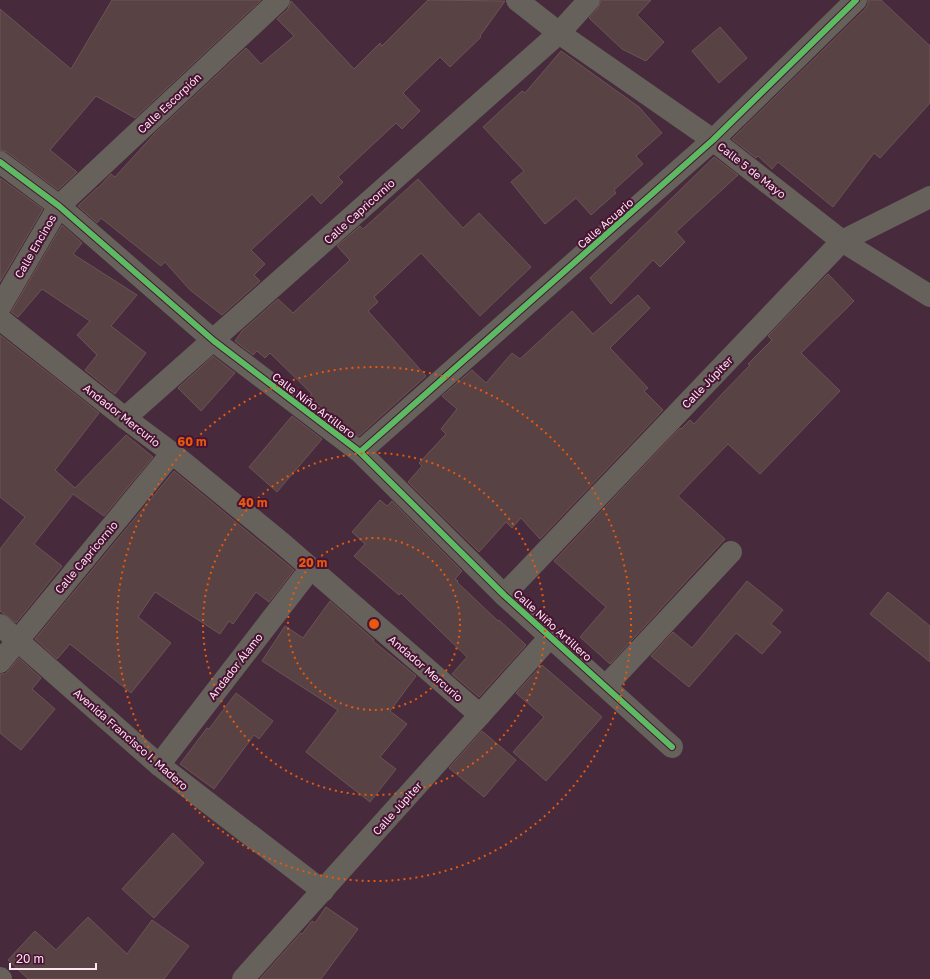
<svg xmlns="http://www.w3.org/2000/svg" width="930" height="979" font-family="'Golos Text',sans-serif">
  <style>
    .building { fill: #594244; stroke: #6c5455 }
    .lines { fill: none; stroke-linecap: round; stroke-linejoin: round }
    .street { stroke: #66615b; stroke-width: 22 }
    .cycleway-casing { stroke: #491333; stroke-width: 8 }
    .cycleway { stroke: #5cba63; stroke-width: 6 }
    .ring { fill: none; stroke: #e8590c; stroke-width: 2; stroke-dasharray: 2 4 }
    .labels { text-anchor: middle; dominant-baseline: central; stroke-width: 4; stroke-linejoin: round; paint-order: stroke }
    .street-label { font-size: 11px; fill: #fce6f1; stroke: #491333 }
    .centre { fill: #e8590c; stroke: #491333; stroke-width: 2 }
    .ring-label { font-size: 12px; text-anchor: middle; font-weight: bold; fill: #e8590c; stroke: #491333; stroke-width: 4; stroke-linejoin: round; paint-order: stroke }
  </style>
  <rect width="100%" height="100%" fill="#472b3c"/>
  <!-- building -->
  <g class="building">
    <polygon points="112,0 261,0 135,118 96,96 50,150 77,172 58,190 7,152 0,150 0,9 71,69"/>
    <polygon points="428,0 505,1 480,36 481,37 450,67 440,57 403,93 420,111 402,129 396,123 338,177 343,182 321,204 312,194 251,250 265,264 254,275 260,281 222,315 190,290 165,262 161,266 101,218 97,223 78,206 97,188 98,188 111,174 115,177 156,132 246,48 261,64 294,36 277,19 288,9 291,1 354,69 380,43 382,46"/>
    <polygon points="601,0 651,0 637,15 664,42 646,61 622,49 589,18 598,8"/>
    <polygon points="868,0 881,0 930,46 930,103 880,158 874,153 833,207 778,162 772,169 758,156 756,158 732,139 865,9 868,4"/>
    <polygon points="720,27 747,58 719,83 692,51"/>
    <polygon points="561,51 639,107 662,133 636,156 643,164 614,190 616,193 591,215 576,198 545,224 511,182 524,171 483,127 522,91 525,93"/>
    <polygon points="714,157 738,175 676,232 685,242 660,267 653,260 611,304 590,278"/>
    <polygon points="0,178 43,209 0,282"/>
    <polygon points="418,179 463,228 479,213 531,267 480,316 421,253 374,297 378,302 368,311 426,376 359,436 309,397 312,394 270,353 265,358 257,351 253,355 235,341 242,331 278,299 293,313 350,260 337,246 360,226 363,229"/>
    <polygon points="62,225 82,243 73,254 137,295 111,326 146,353 115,394 85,370 97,355 77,335 90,321 42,289 18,317 11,312"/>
    <polygon points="828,274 854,301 801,353 840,391 760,474 728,444 678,496 725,539 610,664 580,637 606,607 554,561 680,428 681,429 690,420 694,424 723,393 750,365 748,364 772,340 768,336"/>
    <polygon points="638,295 650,308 610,348 648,388 644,391 663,410 540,539 521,518 512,528 506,522 479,552 408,482 422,466 419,463 446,434 441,429 457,409 442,396 472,370 486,383 512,353 520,359 572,311 593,334"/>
    <polygon points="0,335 99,413 55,470 75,488 126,435 153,457 104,516 73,494 34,544 62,566 16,623 0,611 0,549 25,517 0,497"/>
    <polygon points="213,356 235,373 201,411 178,388"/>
    <polygon points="292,416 322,439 277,492 249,467"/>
    <polygon points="174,471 294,570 269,602 256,592 233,624 229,621 220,634 155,592 138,617 171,643 131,693 70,644 57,659 35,639"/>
    <polygon points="380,500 387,506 392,501 462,571 455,579 458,581 457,582 498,621 499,620 526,645 479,697 452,674 467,657 401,593 399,595 354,556 365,544 352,532"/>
    <polygon points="747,581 783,610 771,624 781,632 762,654 736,633 689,687 651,656 673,632 692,648"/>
    <polygon points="888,592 930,626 930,662 870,614"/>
    <polygon points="330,601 374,640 373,641 416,676 390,711 407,724 380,757 396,769 370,802 306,752 338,710 262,661 285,626 303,638"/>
    <polygon points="19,658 41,678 32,689 55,709 21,750 0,733 0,674 5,674 9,670"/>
    <polygon points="542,665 602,717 546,781 513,752 544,717 516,693"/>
    <polygon points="236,693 273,721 259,739 254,735 214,789 180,764 207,728 209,729"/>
    <polygon points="482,731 516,760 484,797 449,768"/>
    <polygon points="173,833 204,863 154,918 122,889"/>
    <polygon points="326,907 358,929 321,979 260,979 301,933 302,934 312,921 315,923"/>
    <polygon points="88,917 127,954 152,920 189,946 164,979 28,979 8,960 35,931 56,950"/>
  </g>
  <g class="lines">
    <!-- street -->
    <g class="street">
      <polyline points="517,0 559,33 713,140 842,241 930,296"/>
      <polyline points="0,162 59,206 214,341 360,452 504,595 672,747"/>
      <polyline points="0,307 59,206 279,0"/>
      <polyline points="0,319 125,418 172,453 283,544 480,715"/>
      <polyline points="125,418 559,33 589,0"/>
      <polyline points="360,452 713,140 856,0"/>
      <polyline points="504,595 842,241 930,197"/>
      <polyline points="0,625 159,765 323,891"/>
      <polyline points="0,662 172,453"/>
      <polyline points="606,686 731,552"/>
      <polyline points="159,765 311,568"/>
      <polyline points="0,978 1,979"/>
      <polyline points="243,979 550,637"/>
    </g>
    <!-- cycleway casing -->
    <g class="cycleway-casing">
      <g id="cycleway">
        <polyline points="0,162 59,206 214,341 360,452 504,595 672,747"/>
        <polyline points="360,452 713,140 856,0"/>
      </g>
    </g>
    <!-- cycleway -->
    <use href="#cycleway" class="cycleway"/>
  </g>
  <!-- distance rings -->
  <g class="ring">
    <circle cx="374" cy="624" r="86"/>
    <circle cx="374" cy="624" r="171"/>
    <circle cx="374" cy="624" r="257"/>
  </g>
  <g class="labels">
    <!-- street labels -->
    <g class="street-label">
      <text transform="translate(169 103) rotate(-43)">Calle Escorpión</text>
      <text transform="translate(752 170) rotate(38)">Calle 5 de Mayo</text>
      <text transform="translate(359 211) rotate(-42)">Calle Capricornio</text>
      <text transform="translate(605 223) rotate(-41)">Calle Acuario</text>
      <text transform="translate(35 246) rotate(-60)">Calle Encinos</text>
      <text transform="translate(707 382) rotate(-46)">Calle Júpiter</text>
      <text transform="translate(314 405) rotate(37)">Calle Niño Artillero</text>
      <text transform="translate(122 415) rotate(38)">Andador Mercurio</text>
      <text transform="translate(86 557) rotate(-50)">Calle Capricornio</text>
      <text transform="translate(553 625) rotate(42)">Calle Niño Artillero</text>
      <text transform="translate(235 666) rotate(-52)">Andador Álamo</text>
      <text transform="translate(426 668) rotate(41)">Andador Mercurio</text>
      <text transform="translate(131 739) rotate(41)">Avenida Francisco I. Madero</text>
      <text transform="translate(397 808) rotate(-48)">Calle Júpiter</text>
    </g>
  </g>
  <circle cx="374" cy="624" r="6" class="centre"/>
  <g class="ring-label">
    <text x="192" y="446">60 m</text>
    <text x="253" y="507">40 m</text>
    <text x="313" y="567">20 m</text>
  </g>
  <!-- scale -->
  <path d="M10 963v6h86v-6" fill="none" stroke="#fce6f1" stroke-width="2"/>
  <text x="16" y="963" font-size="12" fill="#fce6f1" stroke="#491333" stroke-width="3" paint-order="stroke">20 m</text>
</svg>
